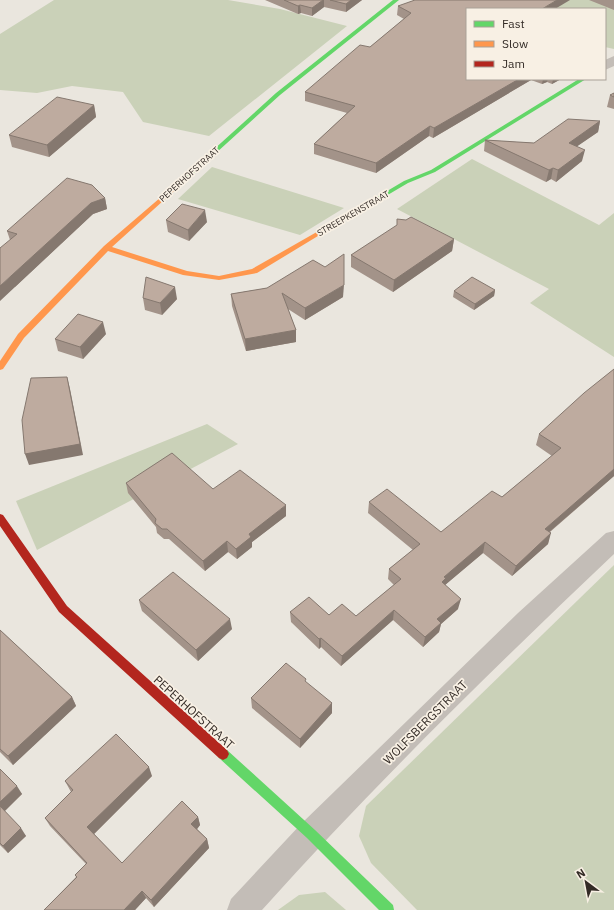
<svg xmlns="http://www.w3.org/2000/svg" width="614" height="910" font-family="'IBM Plex Sans',sans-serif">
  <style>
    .green { fill: #cad1b8 }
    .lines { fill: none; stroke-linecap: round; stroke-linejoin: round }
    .street { fill: #c3bdb7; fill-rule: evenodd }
    .fast { fill: #63d668; fill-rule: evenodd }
    .slow { fill: #ff974d; fill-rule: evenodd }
    .jam { fill: #b3261e; fill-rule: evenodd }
    .wall { fill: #a39389 }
    .shaded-wall { fill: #85786f }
    .building { fill: #beab9f; stroke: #85786f }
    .labels { text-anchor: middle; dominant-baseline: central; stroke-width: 3.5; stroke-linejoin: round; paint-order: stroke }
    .far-street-label { font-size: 9px; fill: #332b26; stroke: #f8f0e4 }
    .near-street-label { font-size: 12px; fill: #332b26; stroke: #f8f0e4 }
  </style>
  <rect width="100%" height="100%" fill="#eae6de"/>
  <!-- green -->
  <g class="green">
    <polygon points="54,0 228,0 280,9 347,26 209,136 143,122 123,92 72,86 37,93 0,90 0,34"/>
    <polygon points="545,0 591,0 614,9 614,49 605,47 605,9 535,9"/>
    <polygon points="472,159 599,225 614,213 614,357 530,303 549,289 397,209"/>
    <polygon points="212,167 344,208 300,235 178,199"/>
    <polygon points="207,424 238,444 37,550 16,501"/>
    <polygon points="614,565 614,910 417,910 371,863 359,836 366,806"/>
    <polygon points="325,892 346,910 278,910 299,895"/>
  </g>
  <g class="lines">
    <!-- street -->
    <g class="street">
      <polygon points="614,56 614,66 605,70 605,60"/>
      <path d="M 614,531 L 614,554 C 494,668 373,786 262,910 L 227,910 L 231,899 L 301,824 L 518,613 L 606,533 Z"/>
    </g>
    <!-- fast -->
    <g class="fast">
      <polygon points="393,0 399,0 280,95 184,182 180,182 180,180 276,93"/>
      <polygon points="579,79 586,79 435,172 408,183 340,223 338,224 335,222 404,181 431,170"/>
      <polygon points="223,748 227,750 315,830 393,905 394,910 379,910 307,838 219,758 217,754 219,750"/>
    </g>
    <!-- slow -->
    <polygon class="slow" points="182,179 184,180 184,182 112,247 187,271 219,276 252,269 336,221 338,220 341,222 257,273 219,280 183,275 108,251 24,338 3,369 0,370 0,361 18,334 104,246"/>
    <!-- jam -->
    <polygon class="jam" points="0,514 3,515 67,606 227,750 229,754 227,758 223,760 219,758 59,612 0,526"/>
  </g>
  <!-- wall -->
  <g class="wall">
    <polygon points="265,0 362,0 346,12 324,7 312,16 301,13 298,14"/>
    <polygon points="589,0 614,0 614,10"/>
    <polygon points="398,6 467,9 467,79 561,79 552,84 547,82 542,84 531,80 433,138 429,136 376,173 314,154 314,144 347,113 305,101 305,92 370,47 404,19 397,15"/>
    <polygon points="614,93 614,109 607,107 610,95"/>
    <polygon points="94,105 96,117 49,157 12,147 9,135"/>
    <polygon points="600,121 598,132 577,146 582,161 556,182 551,179 546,182 484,151 485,140 534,143"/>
    <polygon points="105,198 107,209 93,214 15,287 10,240 7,231"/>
    <polygon points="397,219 454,239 452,251 393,292 351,267 351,255 397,226"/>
    <polygon points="166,220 207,222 189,241 168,232"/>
    <polygon points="267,288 343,297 305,320 288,309 296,330 296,342 246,351 232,306 231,294"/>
    <polygon points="495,290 494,296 474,310 453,297 454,291"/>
    <polygon points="143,298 177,299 162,315 145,310"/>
    <polygon points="106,334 83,359 58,351 55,339"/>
    <polygon points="614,369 614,476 550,532 548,544 512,576 483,553 445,585 458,609 441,624 439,632 423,647 393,620 341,666 321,647 319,649 291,622 290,612 356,616 394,585 388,579 389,569 413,550 368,513 369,502 441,532 502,497 552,456 536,445 539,434"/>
    <polygon points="126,483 213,489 286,516 252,542 252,547 237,559 228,552 205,571 169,539 164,539 157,533 156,527 128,493"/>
    <polygon points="139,601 232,629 198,661 142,611"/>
    <polygon points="0,630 72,697 76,706 13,765 0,752"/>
    <polygon points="306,683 332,713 300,748 252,708 251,698"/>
    <polygon points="0,769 22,794 4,811 26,836 8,853 0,845"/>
    <polygon points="152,776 94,834 122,863 198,817 200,825 197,829 207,839 209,848 154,907 146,898 135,910 44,910 76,877 75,875 86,864 50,826 45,818 71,792 65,781"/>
  </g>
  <!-- shaded-wall -->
  <g class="shaded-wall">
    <polygon points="323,0 324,0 324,7 312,16 312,8"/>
    <polygon points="351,0 362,0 346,12 346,4"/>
    <polygon points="557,0 570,0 555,9 542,9"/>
    <polygon points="300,5 301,13 298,14 298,6"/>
    <polygon points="519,79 532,79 531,80 433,138 434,128"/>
    <polygon points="543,79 548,79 547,82 542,84"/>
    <polygon points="553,79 561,79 552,84"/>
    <polygon points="94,105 96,117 49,157 47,145"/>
    <polygon points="600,121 598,132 566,154 569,143"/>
    <polygon points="430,126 429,136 376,173 376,163"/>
    <polygon points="585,150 582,161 556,182 558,170"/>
    <polygon points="553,168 551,179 546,182 549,170"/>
    <polygon points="105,198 107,209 93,214 15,287 0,301 0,286 91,203"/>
    <polygon points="205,210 207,222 189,241 188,230"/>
    <polygon points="454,239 452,251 393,292 394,280"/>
    <polygon points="344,285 343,297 305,320 305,308"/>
    <polygon points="175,287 177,299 162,315 160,303"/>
    <polygon points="495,290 494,296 474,310 475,304"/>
    <polygon points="103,322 106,334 83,359 80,347"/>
    <polygon points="296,330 296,342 246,351 245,339"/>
    <polygon points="67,377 70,389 83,455 29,465 25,454"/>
    <polygon points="614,469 614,476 541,539 545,529"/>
    <polygon points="286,505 286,516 252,542 252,547 237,559 236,549 249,534"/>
    <polygon points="551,533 548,544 512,576 516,566"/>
    <polygon points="227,541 228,552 205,571 203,561"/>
    <polygon points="485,542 483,553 445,585 442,582 444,577"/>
    <polygon points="461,599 458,609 441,624 439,632 423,647 425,637 437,619"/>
    <polygon points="394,610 393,620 341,666 342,656"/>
    <polygon points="230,619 232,629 198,661 196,650"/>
    <polygon points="321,638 321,647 319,649 319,639"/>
    <polygon points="72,697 76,706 13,765 8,756"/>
    <polygon points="332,703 332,713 300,748 300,739"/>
    <polygon points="149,767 152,776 92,836 87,827"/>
    <polygon points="17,786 22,794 4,812 0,807 0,802"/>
    <polygon points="198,817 200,825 194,833 191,824"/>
    <polygon points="21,828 26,836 8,853 3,846"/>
    <polygon points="207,839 209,848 154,907 151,900"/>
    <polygon points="142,891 146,898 135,910 124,910"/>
  </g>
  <!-- building -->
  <g class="building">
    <polygon points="284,0 323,0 312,8 300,5 298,6"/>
    <polygon points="330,0 351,0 346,4"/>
    <polygon points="415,0 557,0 542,9 467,9 467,79 519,79 434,128 430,126 376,163 314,144 355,106 305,92 360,45 370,47 411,13 398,6"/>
    <polygon points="614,93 614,97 610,95"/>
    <polygon points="57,97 94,105 47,145 9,135"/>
    <polygon points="568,119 600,121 569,143 585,150 558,170 553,168 549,170 485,140 534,143"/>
    <polygon points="67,178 92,185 105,198 91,203 0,286 0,248 17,234 7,231"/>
    <polygon points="182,204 205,210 188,230 166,220"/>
    <polygon points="411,217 454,239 394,280 351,255 397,225 397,219 406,220"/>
    <polygon points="344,254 344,285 305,308 282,293 296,330 245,339 231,294 267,288 313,260 325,267"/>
    <polygon points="146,277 175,287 160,303 143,298"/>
    <polygon points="472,277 495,290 475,304 454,291"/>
    <polygon points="78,314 103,322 80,347 55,339"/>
    <polygon points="614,369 614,469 545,529 551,533 516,566 485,542 444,577 446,578 442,582 461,599 437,619 441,623 425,637 394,610 342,656 321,638 319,639 290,612 309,597 329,615 342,604 356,616 401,579 389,569 420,544 369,502 387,489 441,532 492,491 502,497 561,448 539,434 584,393"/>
    <polygon points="67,377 80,444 25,454 22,420 31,378"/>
    <polygon points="172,453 213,489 240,470 286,505 249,534 251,537 236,549 227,541 203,561 167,529 162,529 155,523 156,519 126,483"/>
    <polygon points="173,572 230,619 196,650 139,600"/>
    <polygon points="0,630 72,697 8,756 0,749"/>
    <polygon points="286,663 306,679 305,681 332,703 300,739 251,698"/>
    <polygon points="116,734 149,767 87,827 122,863 182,801 198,817 191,824 207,839 151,900 142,891 124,910 44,910 77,877 75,875 87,863 45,818 73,790 65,781"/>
    <polygon points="0,769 17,786 0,802"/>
    <polygon points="0,806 21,828 3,846 0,843"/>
  </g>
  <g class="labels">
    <!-- far-street labels -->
    <g class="far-street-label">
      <text transform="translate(189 174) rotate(-42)">PEPERHOFSTRAAT</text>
      <text transform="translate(353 213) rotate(-30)">STREEPKENSTRAAT</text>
    </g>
    <!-- near-street labels -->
    <g class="near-street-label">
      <text transform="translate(194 712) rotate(42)">PEPERHOFSTRAAT</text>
      <text transform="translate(425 722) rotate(-45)">WOLFSBERGSTRAAT</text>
    </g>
  </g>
  <!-- legend -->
  <rect x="466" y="8" width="140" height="72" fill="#f8f0e4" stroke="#a9a198"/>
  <rect x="474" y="21" width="20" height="6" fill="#63d668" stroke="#a9a198"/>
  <text x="502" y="28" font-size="12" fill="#332b26">Fast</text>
  <rect x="474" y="41" width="20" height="6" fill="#ff974d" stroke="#a9a198"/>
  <text x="502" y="48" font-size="12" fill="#332b26">Slow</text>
  <rect x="474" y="61" width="20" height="6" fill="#b3261e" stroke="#a9a198"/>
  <text x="502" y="68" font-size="12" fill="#332b26">Jam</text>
  <!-- north arrow -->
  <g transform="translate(586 882) rotate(328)" stroke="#f8f0e4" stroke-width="3" paint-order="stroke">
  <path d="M0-3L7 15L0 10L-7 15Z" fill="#332b26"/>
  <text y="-6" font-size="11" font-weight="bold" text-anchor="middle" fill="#332b26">N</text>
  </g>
</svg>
